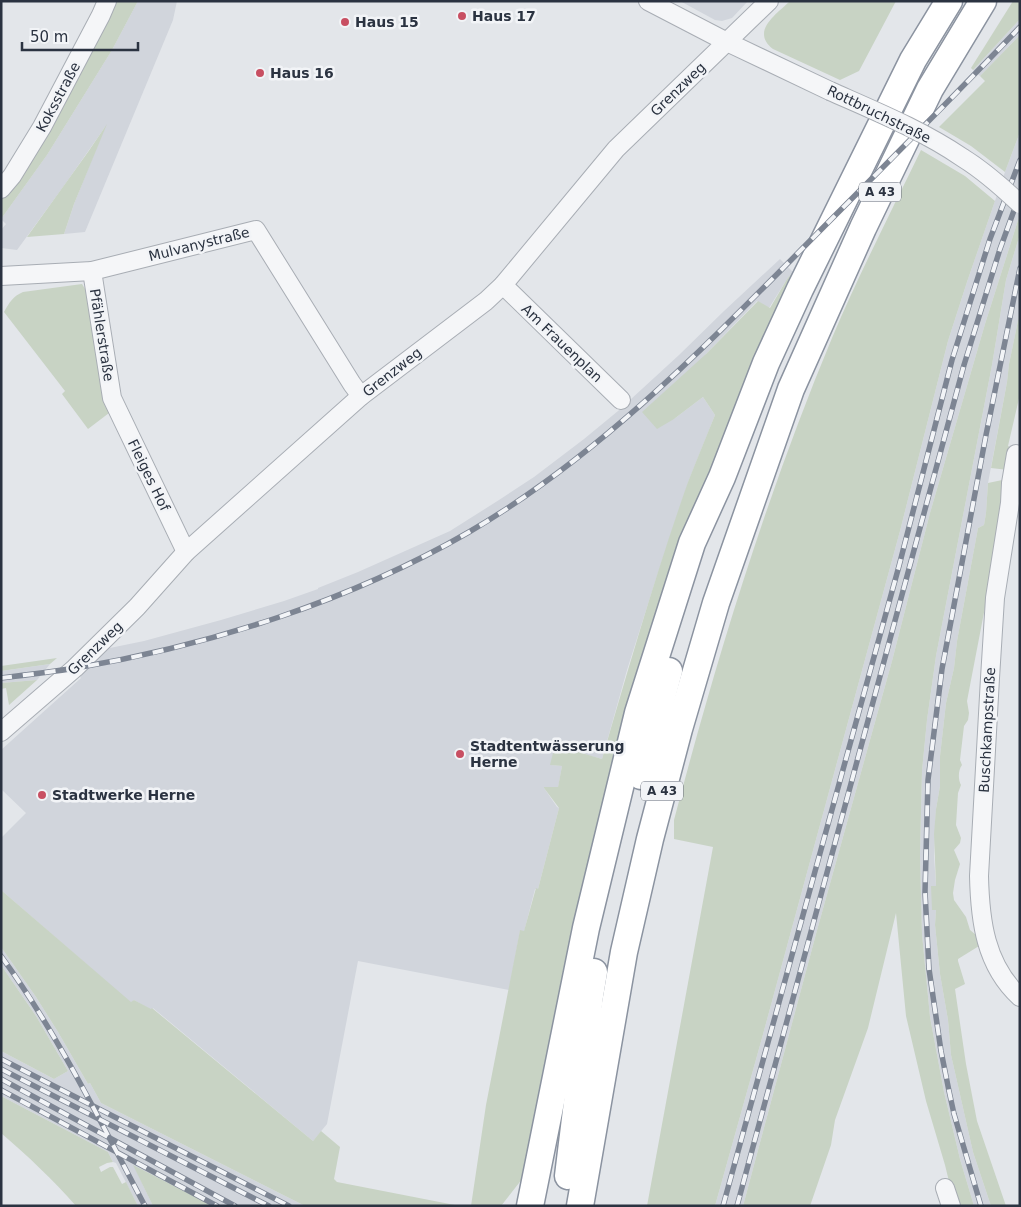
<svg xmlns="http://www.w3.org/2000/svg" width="1021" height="1207" font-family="'DejaVu Sans',sans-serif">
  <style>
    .built { fill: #d1d5dc }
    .green { fill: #c8d3c4 }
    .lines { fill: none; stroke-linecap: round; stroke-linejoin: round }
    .minor-casing { stroke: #a8adb4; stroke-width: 20 }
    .highway-casing { stroke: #8b93a0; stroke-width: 29 }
    .minor { stroke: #f5f6f8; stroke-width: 18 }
    .highway { stroke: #fff; stroke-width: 26 }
    .rail-casing { stroke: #7d8593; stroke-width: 5.5 }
    .rail { stroke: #f2f4f7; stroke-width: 4; stroke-dasharray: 11; stroke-linecap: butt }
    .minor-bridge-casing { stroke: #a8adb4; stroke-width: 20; stroke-linecap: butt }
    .minor-bridge { stroke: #f5f6f8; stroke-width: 18 }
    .poi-dot { fill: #c84f62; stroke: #f2f4f7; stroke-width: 2 }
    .labels { text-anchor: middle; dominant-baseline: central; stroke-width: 5; stroke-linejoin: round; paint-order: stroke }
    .shield { fill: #f2f4f7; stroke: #676d78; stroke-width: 1 }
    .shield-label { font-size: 12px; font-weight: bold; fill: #2b3341 }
    .poi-label { font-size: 14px; font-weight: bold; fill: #2b3341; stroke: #f2f4f7; text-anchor: start }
    .street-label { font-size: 14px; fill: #2b3341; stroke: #f2f4f7 }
  </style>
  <rect width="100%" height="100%" fill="#e3e6ea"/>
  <!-- built -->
  <g class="built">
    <polygon points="138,1 177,1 173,20 85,232 64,234 74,204 105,127 63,187 17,250 1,248 1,230 6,224 1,219 47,155 112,50"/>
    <polygon points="680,1 748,1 732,18 722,21 715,20"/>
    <polygon points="1020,19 1020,35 980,76 973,70"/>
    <polygon points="1020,132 1020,214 985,324 930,513 892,661 816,934 743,1206 715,1206 762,1038 900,531 948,341 967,282 1005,172"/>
    <polygon points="1020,234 1020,311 1009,364 1007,382 988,483 986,513 984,525 978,528 957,641 954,668 946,703 940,756 940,786 936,809 934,856 936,886 932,886 936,910 935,925 940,974 948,1020 951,1055 973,1152 991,1206 974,1206 960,1159 944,1092 930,1017 922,934 920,855 922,771 927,720 936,656 992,365 1006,280"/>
    <polygon points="780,259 793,272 787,279 769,308 757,301 706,354 674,419 703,397 715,415 689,480 655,582 627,670 602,759 555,746 551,765 562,766 558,788 545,787 544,788 557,807 559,808 538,889 535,889 524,932 520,931 509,990 358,961 327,1124 313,1141 153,1008 151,1010 134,1000 131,1003 1,890 1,838 26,813 1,789 1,750 81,678 80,677 105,649 144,641 221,620 284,601 318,589 318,588 358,572 450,531 499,500 534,477 584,439 618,411 679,355 724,311"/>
    <polygon points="50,664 37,680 1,683 1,671"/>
    <polygon points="1,947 36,997 58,1032 88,1084 90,1083 101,1103 305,1206 213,1206 134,1166 153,1206 138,1206 116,1163 113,1162 108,1152 1,1096 1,1051 54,1079 68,1071 36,1016 1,965"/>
  </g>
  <!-- green -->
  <g class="green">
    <polygon points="113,1 138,1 112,50 47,155 1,219 1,200 9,190"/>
    <path d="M 790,1 L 896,1 L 859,71 L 840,80 L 773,49 C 750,31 777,14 790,1 Z"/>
    <polygon points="1013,1 1020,1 1020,19 973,70 971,68"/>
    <polygon points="1020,35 1020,132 1005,172 971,146 939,127 985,81 980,76"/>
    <polygon points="107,124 74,204 64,234 27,237 88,152"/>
    <path d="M 921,150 L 965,176 L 995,201 L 967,282 L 948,341 L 900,531 L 762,1038 L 715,1206 L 647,1206 L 713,847 L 674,839 L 674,820 C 717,657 767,494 832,338 C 859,274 891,212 921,150 Z"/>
    <polygon points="1020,214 1020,234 1006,280 992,365 936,656 927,720 922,771 920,855 922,934 930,1017 944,1092 960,1159 974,1206 955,1206 945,1165 926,1101 906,1016 896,913 868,1028 835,1120 831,1145 810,1206 743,1206 816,934 892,661 930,513 985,324"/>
    <path d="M 793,272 L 731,427 L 530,1169 L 501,1206 L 471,1206 L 486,1105 L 520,930 L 524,931 L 536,888 L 538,889 L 559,808 L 544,788 L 544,787 L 558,787 L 562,766 L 550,765 L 555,745 L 602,759 C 629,666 656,573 688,482 C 697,459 706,437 715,415 L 703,397 L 674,419 L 657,429 L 642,412 L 706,354 L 758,301 L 770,308 L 787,279 Z"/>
    <path d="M 82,284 L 92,300 L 109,413 L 88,429 L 62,394 L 65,391 L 4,312 C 9,303 13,296 23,292 Z"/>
    <polygon points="1020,311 1020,394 1008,446 1012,448 1008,470 991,468 1007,382 1009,364"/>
    <path d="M 1007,479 L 991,576 L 967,701 L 969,713 L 968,720 L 964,726 L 960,760 L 962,765 C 958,770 958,780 961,785 L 958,793 L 956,825 L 961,838 L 960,843 L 954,850 L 960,864 L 955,880 L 953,893 L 954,900 L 966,917 L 970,930 L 976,935 L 979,946 L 958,959 L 958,961 L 965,984 L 955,989 L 966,1064 L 977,1121 L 1006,1206 L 991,1206 L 973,1152 L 951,1055 L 948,1020 L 940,974 L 935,925 L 936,910 L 932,910 L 931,886 L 936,886 L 934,834 L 936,809 L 940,786 L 940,756 L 946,703 L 954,668 L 957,641 L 978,528 L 984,525 L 986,513 L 988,483 Z"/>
    <polygon points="57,658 50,664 1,671 1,666"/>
    <polygon points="37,680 9,705 6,688 1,689 1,683"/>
    <polygon points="1,890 131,1002 134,1000 151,1009 152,1008 313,1141 321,1131 340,1147 334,1179 337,1182 460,1206 305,1206 101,1103 90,1083 88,1084 58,1032 36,997 1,947"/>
    <polygon points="1,965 36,1016 68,1071 54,1079 1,1051"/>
    <path d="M 1,1096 L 108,1152 L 113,1162 L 107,1163 L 99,1167 L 101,1172 L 110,1167 L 113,1167 L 122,1184 L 126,1182 L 138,1206 L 76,1206 C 53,1180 28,1156 1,1133 Z"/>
    <polygon points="133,1165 213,1206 153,1206"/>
  </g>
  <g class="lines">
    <!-- minor casing -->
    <g class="minor-casing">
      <g id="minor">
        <polyline points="648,1 727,42 830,91"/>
        <polyline points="1,189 12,176 42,127 101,15 107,1"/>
        <polyline points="92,271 112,398 186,552"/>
        <polyline points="1,276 92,271 256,230 352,384 361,396"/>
        <polyline points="503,285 621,400"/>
        <path d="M 1016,454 L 1011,483 L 1010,503 L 995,598 L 990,678 L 979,876 C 980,920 985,965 1020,997"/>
        <polyline points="1,732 75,668 137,607 186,552 361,396 486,301 503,285 616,149 769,1"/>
        <polyline points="945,1188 951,1206"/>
      </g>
    </g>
    <!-- highway casing -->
    <g class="highway-casing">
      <g id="highway">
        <polyline points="641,776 669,671"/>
        <polyline points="568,1176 590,996 594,972"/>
        <polyline points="530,1206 586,928 638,713 692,543 722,477 766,363 800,289 913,60 949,1"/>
        <polyline points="580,1206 624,952 650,839 679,729 716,603 791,389 863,228 930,89 983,1"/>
      </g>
    </g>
    <!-- minor -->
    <use href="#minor" class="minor"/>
    <!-- highway -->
    <use href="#highway" class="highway"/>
    <!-- rail casing -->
    <g class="rail-casing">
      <g id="rail">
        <path d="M 1,678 C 26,675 51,672 76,668 C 211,645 350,601 469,532 C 594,459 696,356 797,254 C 871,179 947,104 1020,27"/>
        <path d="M 1,956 C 58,1034 100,1121 145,1206"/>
        <polyline points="1,1059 289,1206"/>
        <polyline points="1,1069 269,1206"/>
        <polyline points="1,1079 235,1206"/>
        <polyline points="1,1090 217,1206"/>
        <polyline points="723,1206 899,566 952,360 990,239 1020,160"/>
        <polyline points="737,1206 964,365 1000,249 1020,194"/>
        <polyline points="981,1206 954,1114 949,1091 941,1051 929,969 925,892 928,780 942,669 986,435 1020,268"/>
      </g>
    </g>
    <!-- rail -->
    <use href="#rail" class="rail"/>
    <!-- minor-bridge casing -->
    <g class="minor-bridge-casing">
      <path id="minor-bridge" d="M 830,91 C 875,111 922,130 963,158 C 984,171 1002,187 1020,204"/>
    </g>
    <!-- minor-bridge -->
    <use href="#minor-bridge" class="minor-bridge"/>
  </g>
  <!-- markers -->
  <g class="poi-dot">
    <circle cx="462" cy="16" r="5"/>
    <circle cx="345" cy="22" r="5"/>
    <circle cx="260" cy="73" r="5"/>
    <circle cx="460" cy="754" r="5"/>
    <circle cx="42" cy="795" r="5"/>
  </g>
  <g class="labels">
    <!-- shield labels -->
    <g class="shield">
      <rect x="859" y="182.5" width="42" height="19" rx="4"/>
      <rect x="641" y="781.5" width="42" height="19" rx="4"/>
    </g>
    <g class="shield-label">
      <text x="880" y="192">A 43</text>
      <text x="662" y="791">A 43</text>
    </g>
    <!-- poi labels -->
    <g class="poi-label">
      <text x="472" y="16">Haus 17</text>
      <text x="355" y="22">Haus 15</text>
      <text x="270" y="73">Haus 16</text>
      <text x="470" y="746">Stadtentwässerung<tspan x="470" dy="16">Herne</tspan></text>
      <text x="52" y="795">Stadtwerke Herne</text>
    </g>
    <!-- street labels -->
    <g class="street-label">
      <text transform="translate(678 89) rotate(-44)">Grenzweg</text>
      <text transform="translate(58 97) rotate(-62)">Koksstraße</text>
      <text transform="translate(879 114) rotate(26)">Rottbruchstraße</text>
      <text transform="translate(199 244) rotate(-14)">Mulvanystraße</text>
      <text transform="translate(102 335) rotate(81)">Pfählerstraße</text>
      <text transform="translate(562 343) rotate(44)">Am Frauenplan</text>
      <text transform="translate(392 372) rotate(-38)">Grenzweg</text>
      <text transform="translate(149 475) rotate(64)">Fleiges Hof</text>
      <text transform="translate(95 648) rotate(-44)">Grenzweg</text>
      <text transform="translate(987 730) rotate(-87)">Buschkampstraße</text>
    </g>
  </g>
  <!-- border -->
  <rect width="1021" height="1207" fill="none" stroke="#2b3341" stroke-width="5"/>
  <!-- scale -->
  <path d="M22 42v8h116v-8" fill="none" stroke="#2b3341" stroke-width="2.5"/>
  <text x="30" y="42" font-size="15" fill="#2b3341" stroke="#f2f4f7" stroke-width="4" paint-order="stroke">50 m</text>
</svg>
